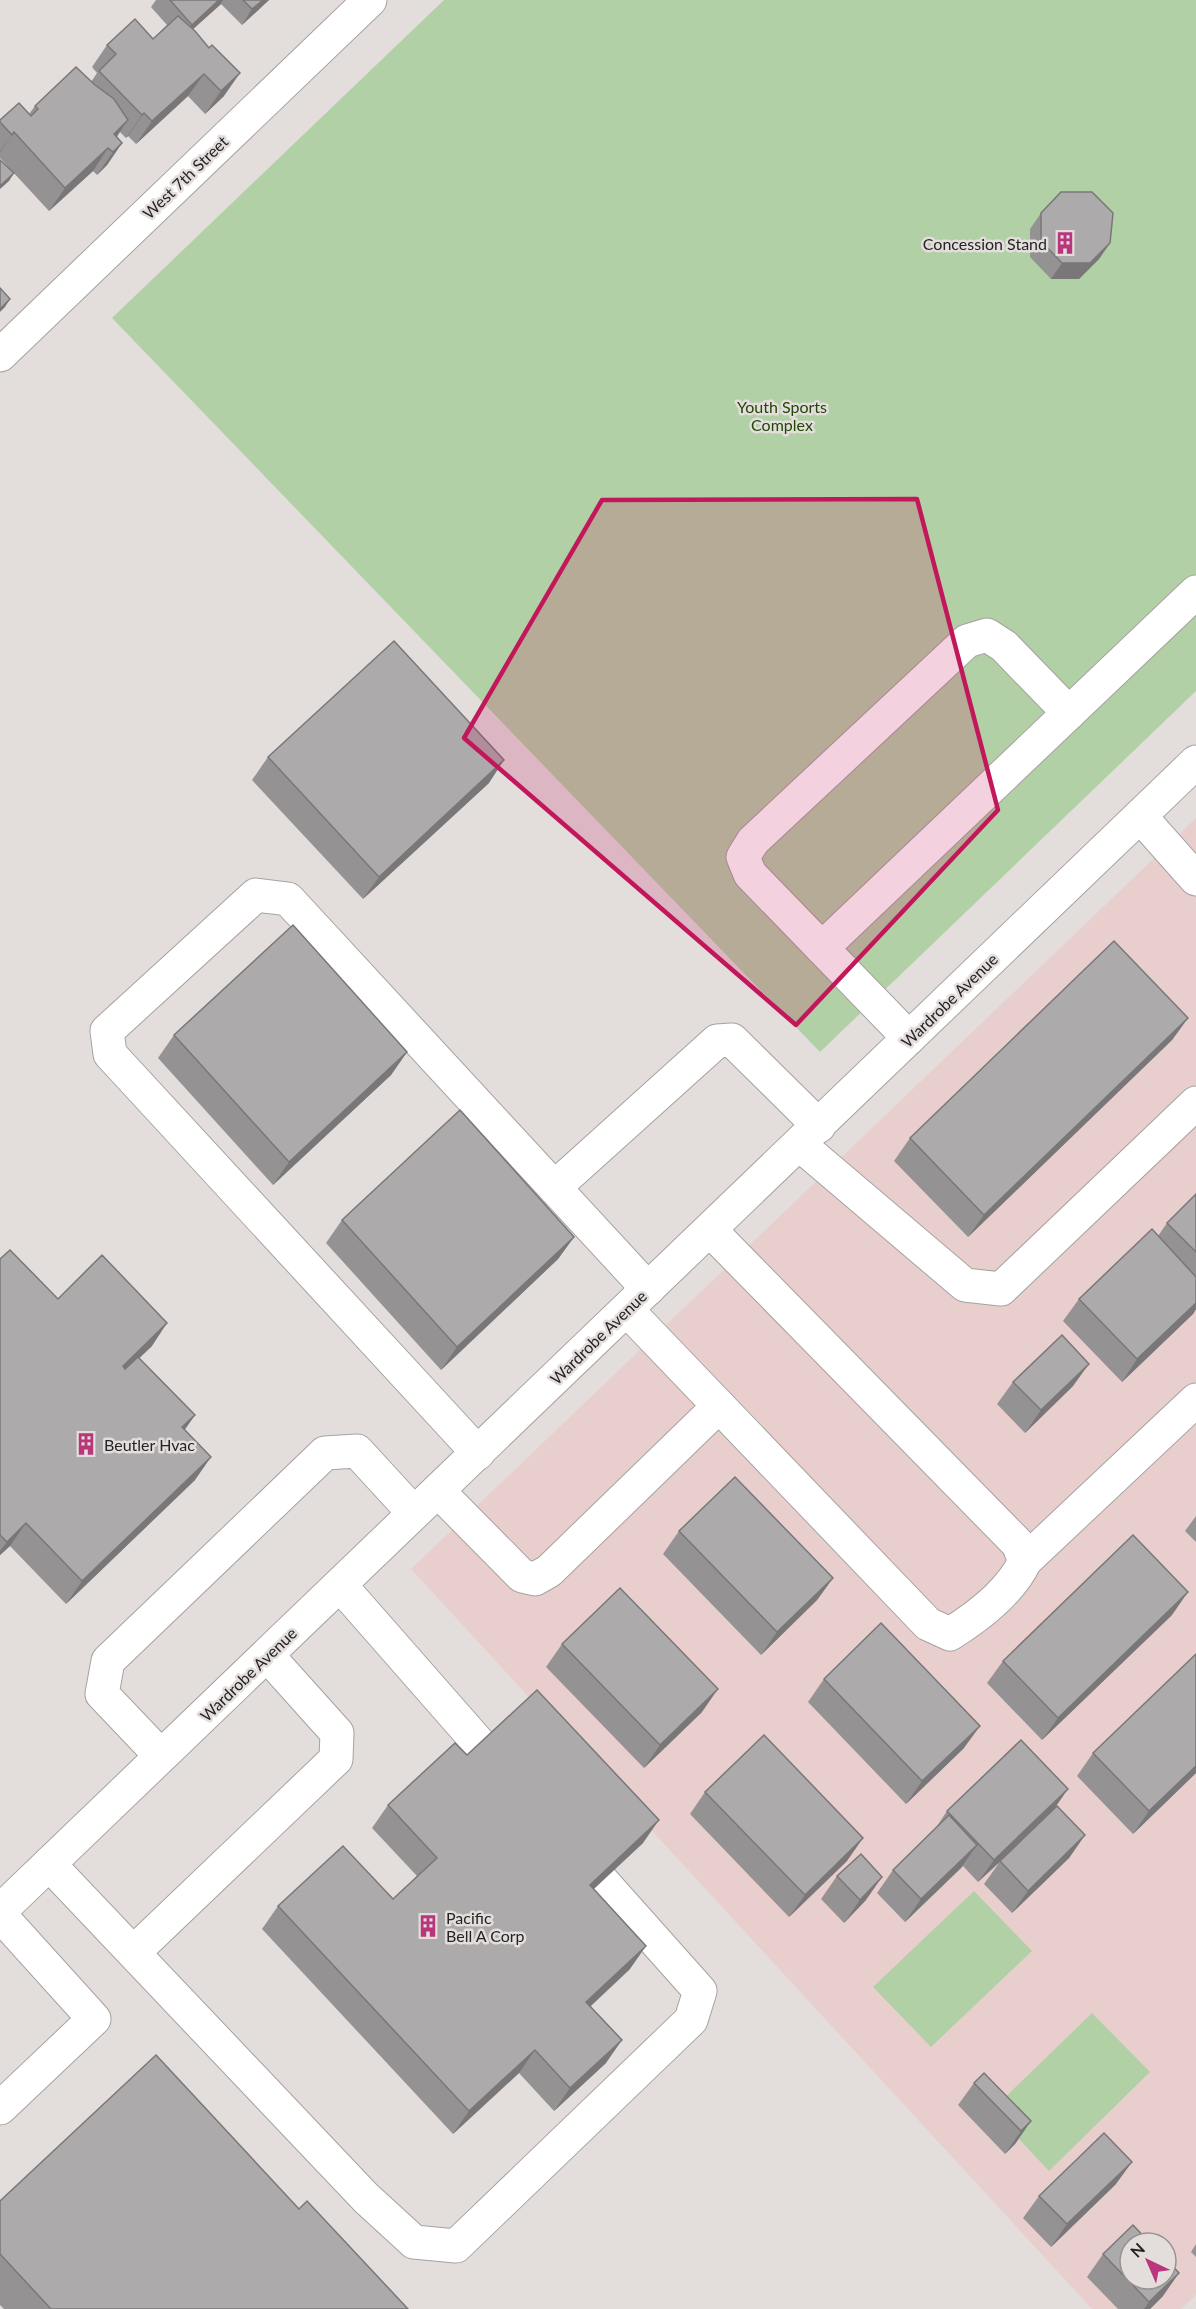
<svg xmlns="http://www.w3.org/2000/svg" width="1196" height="2309" font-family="Lato,sans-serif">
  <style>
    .education { fill: #e9cece; fill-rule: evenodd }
    .green { fill: #b2d0a5 }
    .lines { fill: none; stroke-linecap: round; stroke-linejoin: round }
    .minor-casing { stroke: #a6a2a0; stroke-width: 35 }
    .minor { stroke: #fff; stroke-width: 33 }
    .wall { fill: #959294 }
    .shaded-wall { fill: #797778 }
    .building { fill: #adaaac; stroke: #797778; stroke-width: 1.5 }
    .marked { fill: #c2185b; fill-opacity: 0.2; stroke: #c2185b; stroke-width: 4.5; stroke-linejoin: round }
    .labels { text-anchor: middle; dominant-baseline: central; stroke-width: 5; stroke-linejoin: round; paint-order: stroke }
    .street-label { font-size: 16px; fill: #252323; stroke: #e3dedc }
    .poi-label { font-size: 16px; fill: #252323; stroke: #e3dedc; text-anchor: start }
    .park-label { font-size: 16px; fill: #204705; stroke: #e3dedc }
  </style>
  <rect width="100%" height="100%" fill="#e3dedc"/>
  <!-- education -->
  <path class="education" d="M 1196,818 L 1196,2295 L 1181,2309 L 1092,2309 L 411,1569 ZM 1130,2243 L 1166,2243 L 1166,2279 L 1130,2279 Z"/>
  <!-- green -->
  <g class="green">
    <polygon points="444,0 1196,0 1196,691 820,1052 112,318"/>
    <polygon points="974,1891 1032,1951 931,2047 873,1987"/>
    <polygon points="1092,2013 1150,2072 1049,2171 992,2110"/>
  </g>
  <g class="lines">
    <!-- minor casing -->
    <g class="minor-casing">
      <g id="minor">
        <polyline points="0,355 370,0"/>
        <polyline points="1140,816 1196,879"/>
        <polyline points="822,948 1196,592"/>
        <polyline points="909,1038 750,874 743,857 753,841 967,641 987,635 1004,646 1069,713"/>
        <polyline points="799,1144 965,1285 1001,1289 1196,1103"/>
        <polyline points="555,1187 717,1041 732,1040 819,1126"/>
        <path d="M 627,1310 L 928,1624 L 950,1634 C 979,1616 1011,1591 1025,1561 L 1018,1544 L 710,1230"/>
        <polyline points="478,1453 110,1054 107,1031 256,895 288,899 648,1289"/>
        <polyline points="438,1491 522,1576 535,1579 549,1571 719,1406"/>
        <polyline points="1025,1561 1196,1400"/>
        <polyline points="340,1585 483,1748"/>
        <polyline points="161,1756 102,1694 108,1661 325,1453 357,1451 414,1513"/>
        <polyline points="49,1864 366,2198 414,2242 456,2246 691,2020 700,1991 602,1881"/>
        <polyline points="0,1911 1196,762"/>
        <polyline points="0,1915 94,2019 0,2108"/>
        <polyline points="134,1952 336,1759 337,1733 267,1655"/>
      </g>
    </g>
    <!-- minor -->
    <use href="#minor" class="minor"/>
  </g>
  <!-- wall -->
  <g class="wall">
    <polygon points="156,0 269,0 242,25 221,4 193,29 224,96 205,114 188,96 136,144 128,136 126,138 120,132 117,137 122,143 107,165 97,175 93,171 49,211 0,158 0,120 29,114 35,106 91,82 97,73 92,67 107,45 153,39 167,25 151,7"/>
    <polygon points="1041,213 1110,243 1099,259 1079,279 1051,279 1030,257 1030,229"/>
    <polygon points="268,757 489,783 363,899 252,780"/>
    <polygon points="1188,1018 1172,1040 968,1237 894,1161 910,1138"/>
    <polygon points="174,1035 407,1052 391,1075 273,1185 158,1058"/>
    <polygon points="1196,1194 1196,1309 1193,1314 1122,1382 1063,1321 1079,1299 1158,1236 1167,1223"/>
    <polygon points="342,1220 574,1237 558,1259 441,1370 326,1243"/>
    <polygon points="0,1259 58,1299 152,1346 139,1358 195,1415 184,1430 195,1480 66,1604 10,1546 0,1555"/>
    <polygon points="1013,1382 1073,1386 1025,1433 997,1404"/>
    <polygon points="1196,1516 1196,1542 1185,1531"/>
    <polygon points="679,1531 833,1578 817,1600 761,1655 663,1554"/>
    <polygon points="1172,1615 1042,1740 987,1683 1003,1661"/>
    <polygon points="562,1644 702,1712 644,1768 546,1667"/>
    <polygon points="824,1679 964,1748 906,1804 808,1702"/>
    <polygon points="1093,1753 1196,1773 1133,1834 1077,1776"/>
    <polygon points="467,1755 643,1843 594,1889 630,1969 590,2007 606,2063 554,2111 519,2073 453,2134 262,1929 278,1906 393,1899 417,1876 372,1828 388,1805"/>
    <polygon points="705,1792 847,1861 789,1917 690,1814"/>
    <polygon points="1053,1810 1085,1835 1069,1858 1012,1913 984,1884 999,1863 978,1882 963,1866 905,1922 877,1893 893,1870 935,1829 947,1811"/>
    <polygon points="837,1876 866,1900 844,1923 821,1899"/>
    <polygon points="974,2083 1031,2121 1015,2144 1005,2154 958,2105"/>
    <polygon points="1116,2184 1051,2247 1023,2218 1039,2196"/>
    <polygon points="0,2201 299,2209 408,2309 4,2309 0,2305"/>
    <polygon points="1196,2244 1196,2257 1191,2252"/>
    <polygon points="1103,2254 1163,2296 1150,2309 1118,2309 1087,2277"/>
  </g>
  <!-- shaded-wall -->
  <g class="shaded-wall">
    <polygon points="219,0 223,0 221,4 181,40 192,25"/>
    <polygon points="263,0 269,0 242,25 252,9"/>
    <polygon points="240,73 224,96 205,114 221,91"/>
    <polygon points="204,74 188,96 136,144 152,121"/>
    <polygon points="144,113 128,136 126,138 142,115"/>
    <polygon points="128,120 112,143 114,134"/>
    <polygon points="14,132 0,152 0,151"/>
    <polygon points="122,143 107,165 97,175 113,152"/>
    <polygon points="108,148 93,171 49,211 65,188"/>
    <polygon points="14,173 9,181 0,189 0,186"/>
    <polygon points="1110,243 1099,259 1079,279 1051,279 1062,263"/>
    <polygon points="10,299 5,307 0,312 0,309"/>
    <polygon points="504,760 489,783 363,899 379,877"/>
    <polygon points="1188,1018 1172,1040 968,1237 984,1215"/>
    <polygon points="407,1052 391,1075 273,1185 289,1162"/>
    <polygon points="574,1237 558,1259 441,1370 457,1347"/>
    <polygon points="1196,1303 1196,1309 1193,1314 1122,1382 1137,1359"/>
    <polygon points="167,1323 152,1346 107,1389 123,1366"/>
    <polygon points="1089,1364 1073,1386 1025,1433 1041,1410"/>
    <polygon points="195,1415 179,1438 182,1427"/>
    <polygon points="211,1457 195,1480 66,1604 82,1581"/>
    <polygon points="26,1523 10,1546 0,1555 0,1551 7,1542"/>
    <polygon points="833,1578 817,1600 761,1655 777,1632"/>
    <polygon points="1188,1592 1172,1615 1042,1740 1058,1718"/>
    <polygon points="718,1689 702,1712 644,1768 660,1745"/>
    <polygon points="980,1726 964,1748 906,1804 922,1781"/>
    <polygon points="1196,1766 1196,1773 1133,1834 1149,1811"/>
    <polygon points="1068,1789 1052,1812 978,1882 994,1860"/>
    <polygon points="659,1820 643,1843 574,1907 590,1885"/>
    <polygon points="1085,1835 1069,1858 1012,1913 1028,1891"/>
    <polygon points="863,1838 847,1861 789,1917 805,1895"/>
    <polygon points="977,1845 961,1868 905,1922 921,1899"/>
    <polygon points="882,1877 866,1900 844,1923 860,1900"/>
    <polygon points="646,1946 630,1969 570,2025 586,2002"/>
    <polygon points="622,2040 606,2063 554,2111 570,2088"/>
    <polygon points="535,2050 519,2073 453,2134 469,2111"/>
    <polygon points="1031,2121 1015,2144 1005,2154 1021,2131"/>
    <polygon points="1132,2162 1116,2184 1051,2247 1067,2224"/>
    <polygon points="1179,2273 1163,2296 1150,2309 1144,2309 1149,2302"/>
  </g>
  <!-- building -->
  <g class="building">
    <polygon points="170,0 219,0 192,25"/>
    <polygon points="243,0 263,0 252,9"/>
    <polygon points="178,16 195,31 209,48 212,45 240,73 221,91 204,74 152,121 144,113 142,115 99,71 116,54 107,45 135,19 153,39"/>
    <polygon points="76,67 95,85 114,99 128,120 114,134 122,143 113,152 108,148 65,188 14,132 12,135 0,122 0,120 19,103 31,116 38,109 35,106"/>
    <polygon points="0,160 14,173 0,186"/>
    <polygon points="1061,192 1092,192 1113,213 1110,243 1090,263 1062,263 1041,241 1041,213"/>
    <polygon points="0,288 10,299 0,309"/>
    <polygon points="394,641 504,760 379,877 268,757"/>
    <polygon points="293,925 407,1052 289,1162 174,1035"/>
    <polygon points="1114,941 1188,1018 984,1215 910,1138"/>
    <polygon points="460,1110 574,1237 457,1347 342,1220"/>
    <polygon points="1196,1194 1196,1252 1167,1223"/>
    <polygon points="1152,1229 1196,1277 1196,1303 1137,1359 1079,1299"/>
    <polygon points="10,1250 58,1299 102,1255 167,1323 123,1366 125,1369 138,1357 195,1415 182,1427 211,1457 82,1581 26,1523 7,1542 0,1535 0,1259"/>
    <polygon points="1062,1335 1089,1364 1041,1410 1013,1382"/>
    <polygon points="735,1477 833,1578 777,1632 679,1531"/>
    <polygon points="1133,1535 1188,1592 1058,1718 1003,1661"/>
    <polygon points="620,1588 718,1689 660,1745 562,1644"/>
    <polygon points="881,1623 980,1726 922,1781 824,1679"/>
    <polygon points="1196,1654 1196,1766 1149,1811 1093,1753"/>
    <polygon points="537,1690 659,1820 590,1885 646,1946 586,2002 622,2040 570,2088 535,2050 469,2111 278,1906 343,1846 393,1899 437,1858 388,1805 455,1743 467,1755"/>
    <polygon points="764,1735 863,1838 805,1895 705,1792"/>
    <polygon points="1021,1740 1068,1789 994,1860 947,1811"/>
    <polygon points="1057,1806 1085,1835 1028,1891 1000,1861"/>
    <polygon points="949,1815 977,1845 921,1899 893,1870"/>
    <polygon points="861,1854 882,1877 860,1900 837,1876"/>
    <polygon points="156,2055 299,2209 307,2201 408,2309 51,2309 0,2254 0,2201"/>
    <polygon points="984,2073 1031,2121 1021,2131 974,2083"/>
    <polygon points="1104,2133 1132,2162 1067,2224 1039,2196"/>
    <polygon points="1133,2225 1150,2243 1130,2243 1130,2279 1166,2279 1166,2259 1179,2273 1149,2302 1103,2254"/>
  </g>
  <!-- marked area -->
  <path class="marked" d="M 917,499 L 998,810 L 796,1025 L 464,738 L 602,500 Z"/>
  <!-- icons -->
  <defs>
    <g id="building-bare" transform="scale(1.8)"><path d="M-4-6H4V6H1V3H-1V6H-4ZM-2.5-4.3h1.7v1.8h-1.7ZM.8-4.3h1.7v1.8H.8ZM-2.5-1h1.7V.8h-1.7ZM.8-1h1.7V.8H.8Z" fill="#b9367d" stroke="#e3dedc" stroke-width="2.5" paint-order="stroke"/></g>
  </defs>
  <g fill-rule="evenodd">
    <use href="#building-bare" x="1065" y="243"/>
    <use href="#building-bare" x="86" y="1444"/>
    <use href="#building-bare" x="428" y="1926"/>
  </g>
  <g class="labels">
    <!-- street labels -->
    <g class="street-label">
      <text transform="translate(185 177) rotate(-44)">West 7th Street</text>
      <text transform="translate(949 1000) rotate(-44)">Wardrobe Avenue</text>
      <text transform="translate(598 1337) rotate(-44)">Wardrobe Avenue</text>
      <text transform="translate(248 1674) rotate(-44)">Wardrobe Avenue</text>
    </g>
    <!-- poi labels -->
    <g class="poi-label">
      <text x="1047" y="243" text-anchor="end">Concession Stand</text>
      <text x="104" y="1444">Beutler Hvac</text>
      <text x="446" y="1917">Pacific<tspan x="446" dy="18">Bell A Corp</tspan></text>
    </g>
    <!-- park labels -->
    <g class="park-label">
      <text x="782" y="406">Youth Sports<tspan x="782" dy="18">Complex</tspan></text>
    </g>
  </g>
  <!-- north arrow -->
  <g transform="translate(1148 2261) rotate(316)"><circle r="28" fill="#e3dedc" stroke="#979392" stroke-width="1.5"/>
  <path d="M0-4.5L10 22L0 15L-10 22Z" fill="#b9367d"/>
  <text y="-9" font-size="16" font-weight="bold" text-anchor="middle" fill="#252323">N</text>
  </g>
</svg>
